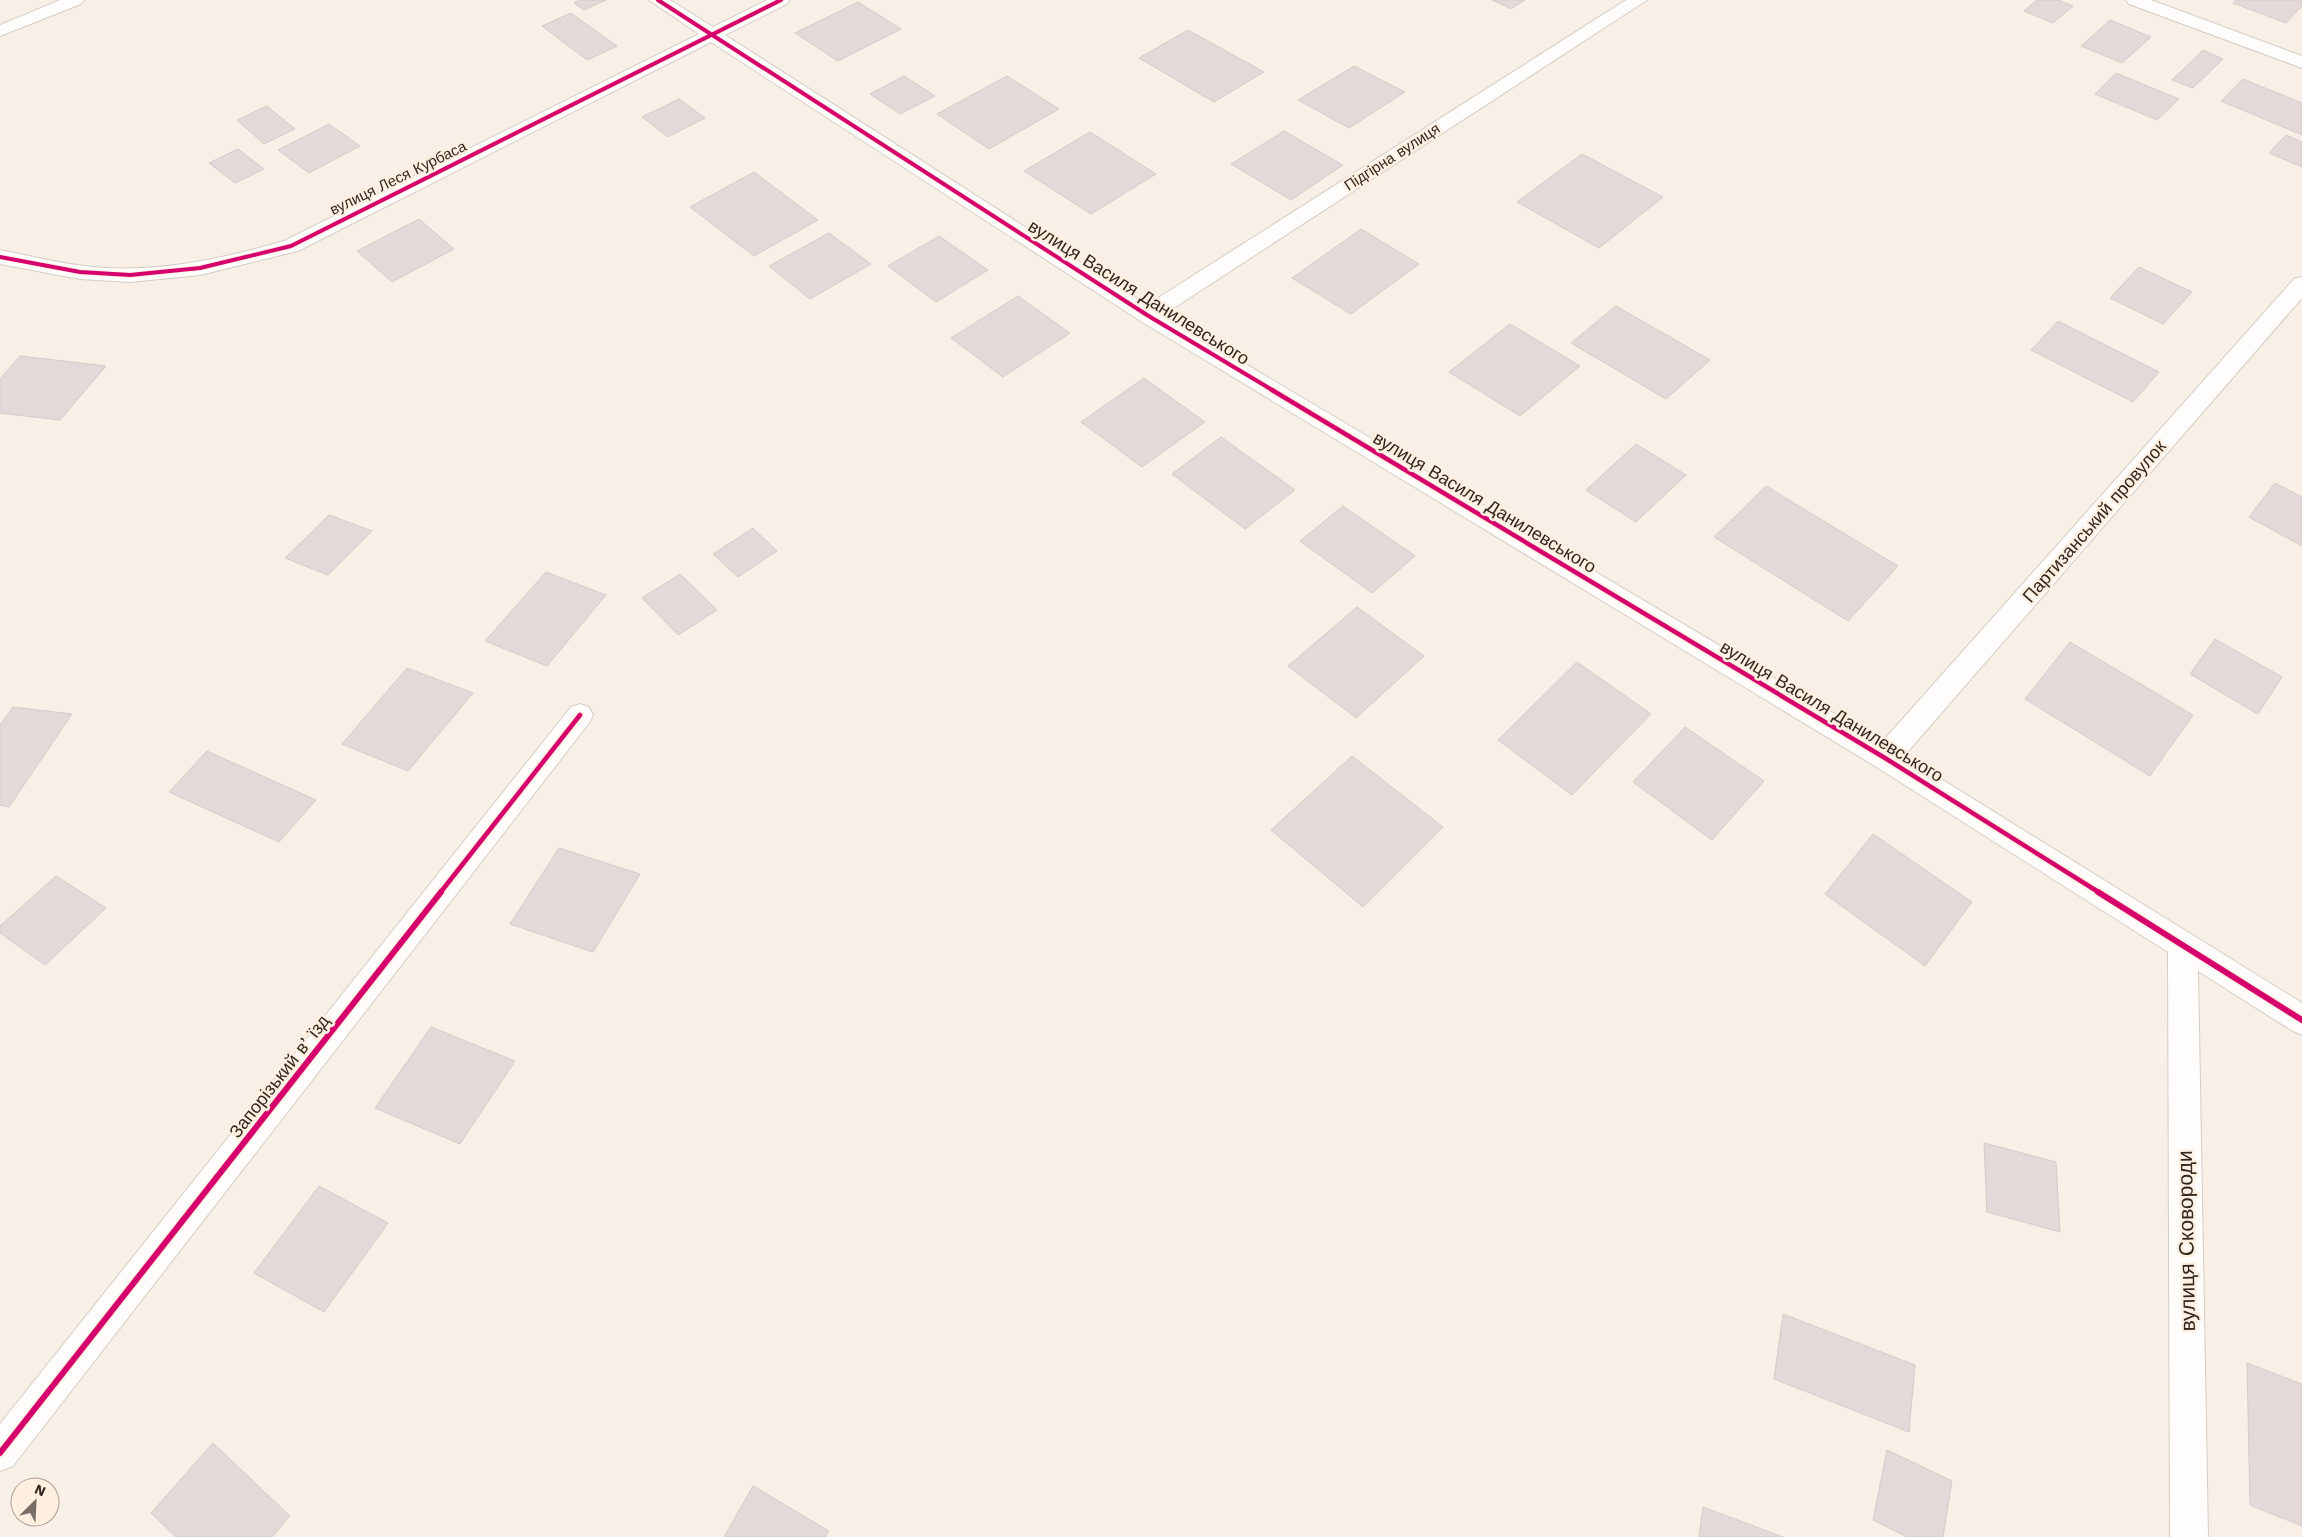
<svg xmlns="http://www.w3.org/2000/svg" width="2302" height="1537" font-family="'Work Sans',sans-serif">
  <style>
    .building { fill: #e4d8d9; stroke: #d4cbca }
    .lines { fill: none; stroke-linecap: round; stroke-linejoin: round }
    .minor-casing { stroke: #d5cdc5; stroke-width: 2 }
    .minor { fill: #fefdfb; fill-rule: evenodd }
    .cycleway-far2-casing { stroke: #feefe1; stroke-width: 6 }
    .cycleway-far1-casing { stroke: #feefe1; stroke-width: 8 }
    .cycleway-casing { stroke: #feefe1; stroke-width: 9 }
    .cycleway-far2 { stroke: #d6006c; stroke-width: 4 }
    .cycleway-far1 { stroke: #d6006c; stroke-width: 4.5 }
    .cycleway { stroke: #d6006c; stroke-width: 6 }
    .labels { text-anchor: middle; dominant-baseline: central; stroke-width: 5; stroke-linejoin: round; paint-order: stroke }
    .far-street-label { font-size: 15px; fill: #30281f; stroke: #feefe1 }
    .street-label { font-size: 18px; fill: #30281f; stroke: #feefe1 }
    .near-street-label { font-size: 21px; fill: #30281f; stroke: #feefe1 }
  </style>
  <rect width="100%" height="100%" fill="#f8efe7"/>
  <!-- building -->
  <g class="building">
    <polygon points="580,0 606,0 584,10 574,3"/>
    <polygon points="1492,0 1525,0 1511,9"/>
    <polygon points="2037,0 2058,0 2073,6 2053,23 2024,11"/>
    <polygon points="2236,0 2302,0 2302,6 2286,23 2233,3"/>
    <polygon points="858,2 901,29 838,61 795,33"/>
    <polygon points="571,13 617,46 587,60 542,26"/>
    <polygon points="2110,20 2151,37 2122,63 2081,46"/>
    <polygon points="1188,30 1264,72 1214,102 1139,58"/>
    <polygon points="2203,50 2223,59 2193,88 2172,80"/>
    <polygon points="1354,66 1405,92 1349,128 1298,100"/>
    <polygon points="2116,73 2179,99 2157,120 2095,94"/>
    <polygon points="904,76 935,96 900,114 870,94"/>
    <polygon points="1007,76 1059,109 989,149 937,114"/>
    <polygon points="2243,79 2302,103 2302,135 2221,101"/>
    <polygon points="679,99 705,118 668,137 642,117"/>
    <polygon points="267,106 295,129 264,144 237,120"/>
    <polygon points="329,124 360,146 309,173 278,150"/>
    <polygon points="1284,131 1343,165 1291,200 1231,164"/>
    <polygon points="1090,132 1156,174 1091,214 1024,171"/>
    <polygon points="2286,135 2302,142 2302,167 2269,153"/>
    <polygon points="238,149 264,169 235,183 209,163"/>
    <polygon points="1582,154 1663,197 1599,248 1517,202"/>
    <polygon points="754,172 818,220 754,256 690,207"/>
    <polygon points="419,219 454,249 392,282 357,251"/>
    <polygon points="1361,229 1419,264 1351,314 1292,278"/>
    <polygon points="829,233 871,264 810,299 769,266"/>
    <polygon points="939,236 988,270 936,302 888,266"/>
    <polygon points="2139,267 2192,292 2163,324 2110,298"/>
    <polygon points="1018,296 1070,333 1003,377 951,338"/>
    <polygon points="1616,306 1710,360 1666,399 1571,343"/>
    <polygon points="2058,321 2159,372 2133,402 2031,350"/>
    <polygon points="1510,324 1580,366 1520,416 1449,372"/>
    <polygon points="20,356 106,366 60,420 0,413 0,379"/>
    <polygon points="1144,378 1205,422 1142,467 1081,422"/>
    <polygon points="1221,437 1295,490 1245,529 1172,474"/>
    <polygon points="1636,444 1686,475 1636,522 1586,490"/>
    <polygon points="2275,483 2302,497 2302,546 2249,517"/>
    <polygon points="1766,486 1898,566 1848,621 1714,537"/>
    <polygon points="1343,506 1415,556 1372,593 1300,541"/>
    <polygon points="329,515 372,531 328,575 285,558"/>
    <polygon points="753,528 777,551 738,577 713,554"/>
    <polygon points="546,572 606,595 547,666 485,641"/>
    <polygon points="680,574 717,610 678,635 642,598"/>
    <polygon points="1357,607 1424,656 1356,718 1288,666"/>
    <polygon points="2215,639 2282,677 2258,714 2190,674"/>
    <polygon points="2070,642 2193,715 2150,776 2025,699"/>
    <polygon points="1577,662 1651,714 1572,795 1498,740"/>
    <polygon points="407,668 473,693 408,771 342,744"/>
    <polygon points="13,707 72,714 9,807 0,805 0,725"/>
    <polygon points="1685,727 1764,781 1712,840 1633,782"/>
    <polygon points="207,751 316,800 279,842 169,792"/>
    <polygon points="1352,756 1443,827 1363,907 1271,830"/>
    <polygon points="1873,834 1972,902 1925,966 1825,894"/>
    <polygon points="559,848 640,874 593,952 510,924"/>
    <polygon points="56,876 106,908 45,965 0,933 0,926"/>
    <polygon points="431,1027 515,1061 460,1144 375,1108"/>
    <polygon points="1984,1143 2056,1162 2060,1232 1987,1212"/>
    <polygon points="319,1186 388,1223 324,1312 254,1273"/>
    <polygon points="1783,1314 1915,1365 1909,1432 1774,1379"/>
    <polygon points="2247,1363 2302,1384 2302,1526 2250,1505"/>
    <polygon points="213,1443 290,1516 272,1537 176,1537 151,1513"/>
    <polygon points="1887,1450 1952,1481 1943,1537 1907,1537 1873,1520"/>
    <polygon points="753,1486 829,1531 825,1537 724,1537"/>
    <polygon points="1703,1507 1783,1537 1699,1537"/>
  </g>
  <g class="lines">
    <!-- minor casing -->
    <g class="minor-casing">
      <g id="minor">
        <polygon points="60,0 84,0 81,4 0,36 0,25"/>
        <path d="M 649,0 L 670,0 L 713,27 L 767,0 L 790,0 L 787,4 L 725,35 L 1147,305 L 1626,0 L 1647,0 L 1163,315 L 1882,742 L 2294,279 L 2302,277 L 2302,298 L 1904,756 L 2302,1003 L 2302,1035 L 2291,1030 L 2198,971 L 2208,1537 L 2170,1537 L 2168,952 L 1875,766 L 1139,320 L 711,42 L 298,251 L 200,275 L 130,282 L 80,279 L 0,264 L 0,250 C 35,257 70,266 106,268 C 166,271 226,258 284,241 L 699,34 Z"/>
        <polygon points="2126,0 2151,0 2302,56 2302,68 2129,4"/>
        <polygon points="580,704 589,707 593,715 589,723 13,1466 0,1471 0,1424 571,707"/>
      </g>
    </g>
    <!-- minor -->
    <use href="#minor" class="minor"/>
    <!-- cycleway-far2 casing -->
    <g class="cycleway-far2-casing">
      <g id="cycleway-far2">
        <polyline points="658,0 1147,315 1274,391"/>
        <polyline points="0,257 80,272 130,275 200,268 291,246 781,0"/>
      </g>
    </g>
    <!-- cycleway-far1 casing -->
    <g class="cycleway-far1-casing">
      <g id="cycleway-far1">
        <polyline points="1272,390 1885,758 2100,893"/>
        <polyline points="440,893 580,715"/>
      </g>
    </g>
    <!-- cycleway casing -->
    <g class="cycleway-casing">
      <g id="cycleway">
        <polyline points="2098,892 2302,1020"/>
        <polyline points="0,1453 441,892"/>
      </g>
    </g>
    <!-- cycleway-far2 -->
    <use href="#cycleway-far2" class="cycleway-far2"/>
    <!-- cycleway-far1 -->
    <use href="#cycleway-far1" class="cycleway-far1"/>
    <!-- cycleway -->
    <use href="#cycleway" class="cycleway"/>
  </g>
  <g class="labels">
    <!-- far-street labels -->
    <g class="far-street-label">
      <text transform="translate(1392 157) rotate(-33)">Підгірна вулиця</text>
      <text transform="translate(398 178) rotate(-26)">вулиця Леся Курбаса</text>
    </g>
    <!-- street labels -->
    <g class="street-label">
      <text transform="translate(1139 292) rotate(32)">вулиця Василя Данилевського</text>
      <text transform="translate(1485 502) rotate(31)">вулиця Василя Данилевського</text>
      <text transform="translate(2094 521) rotate(-49)">Партизанський провулок</text>
      <text transform="translate(1832 711) rotate(31)">вулиця Василя Данилевського</text>
      <text transform="translate(279 1076) rotate(-52)">Запорізький вʼїзд</text>
    </g>
    <!-- near-street labels -->
    <g class="near-street-label">
      <text transform="translate(2186 1241) rotate(-91)">вулиця Сковороди</text>
    </g>
  </g>
  <!-- north arrow -->
  <g transform="translate(35 1502) rotate(24)"><circle r="24" fill="#feefe1" stroke="#ac9f93"/>
  <path d="M0-4L9 19L0 12L-9 19Z" fill="#766e65"/>
  <text y="-8" font-size="14" font-weight="bold" text-anchor="middle" fill="#30281f">N</text>
  </g>
</svg>
